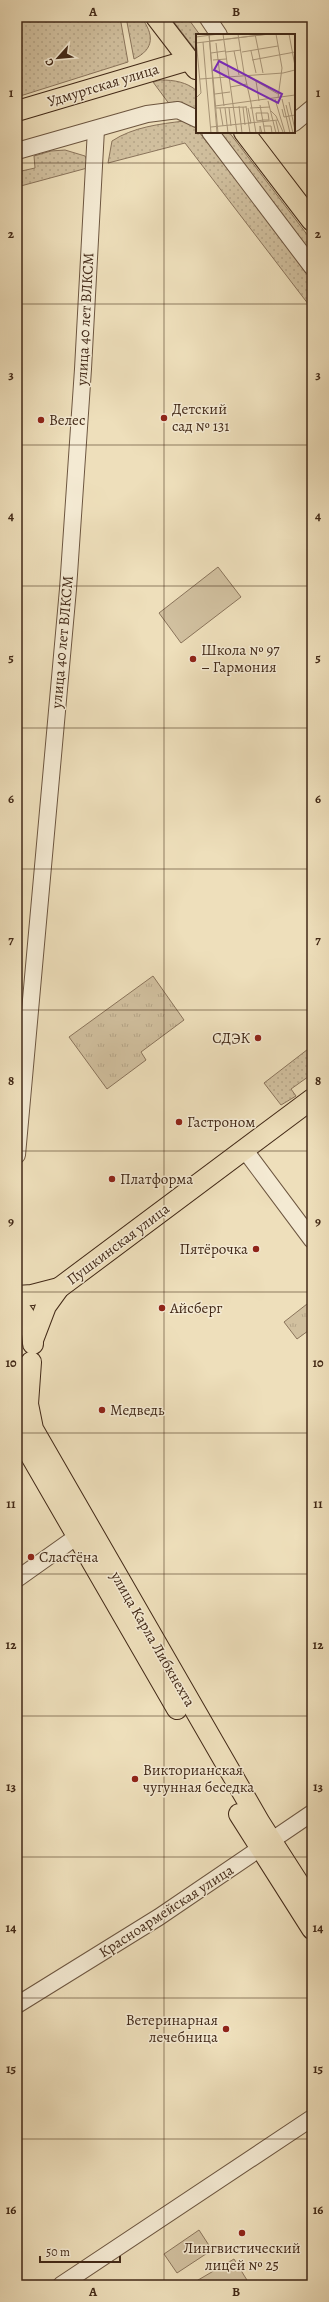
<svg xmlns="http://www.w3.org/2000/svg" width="329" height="2302" font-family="Alegreya,serif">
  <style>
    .grass { fill: url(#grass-dots); stroke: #8a745b }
    .park { fill: url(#park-tufts); stroke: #8a745b }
    .pitch { fill: #d1c09f; stroke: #8a745b }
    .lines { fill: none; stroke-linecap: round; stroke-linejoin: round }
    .minor-casing { stroke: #6d5640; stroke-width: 18 }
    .major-casing { stroke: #422917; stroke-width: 22 }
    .minor { stroke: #f4ead3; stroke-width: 16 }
    .major { stroke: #eedfbb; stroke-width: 20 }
    .grid { fill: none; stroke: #422917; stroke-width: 1; stroke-opacity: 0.55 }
    .poi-dot { fill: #8f2418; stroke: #f4ead3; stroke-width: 1.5 }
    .labels { text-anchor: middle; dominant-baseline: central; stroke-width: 3; stroke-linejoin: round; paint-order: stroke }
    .street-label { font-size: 15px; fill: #422917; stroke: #f4ead3 }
    .poi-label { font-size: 15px; fill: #422917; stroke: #f4ead3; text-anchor: start }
    .inset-road { fill: none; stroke: #a99679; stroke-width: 1 }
    .view { fill: #7b2cbf; fill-opacity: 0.15; stroke: #7b2cbf; stroke-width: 2 }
    .inset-edge { fill: none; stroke: #422917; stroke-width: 2 }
    .neatline { fill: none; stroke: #422917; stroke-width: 1.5 }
    .grid-label { font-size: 13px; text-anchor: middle; font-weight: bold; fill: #422917 }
  </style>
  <defs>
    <pattern id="grass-dots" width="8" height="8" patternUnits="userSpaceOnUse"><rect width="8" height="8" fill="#d1c09f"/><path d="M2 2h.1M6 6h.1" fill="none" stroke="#b5a588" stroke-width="1.8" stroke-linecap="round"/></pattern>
    <pattern id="park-tufts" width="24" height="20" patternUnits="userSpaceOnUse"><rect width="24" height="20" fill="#d1c09f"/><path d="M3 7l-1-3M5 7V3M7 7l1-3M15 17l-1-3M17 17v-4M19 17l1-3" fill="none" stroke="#b5a588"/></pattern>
  </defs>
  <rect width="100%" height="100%" fill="#eedfbb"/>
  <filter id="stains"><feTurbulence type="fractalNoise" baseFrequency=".005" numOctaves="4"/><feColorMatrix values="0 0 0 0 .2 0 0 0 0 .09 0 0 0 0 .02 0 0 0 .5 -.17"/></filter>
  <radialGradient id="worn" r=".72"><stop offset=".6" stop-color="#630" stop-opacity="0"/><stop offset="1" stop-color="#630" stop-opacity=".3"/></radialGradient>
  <!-- grass -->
  <g class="grass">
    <polygon points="21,17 120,17 128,62 17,97 17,18"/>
    <path d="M 126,17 L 141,17 C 154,34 155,49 134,59 Z"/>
    <polygon points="170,17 187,17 200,35 197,35 197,52"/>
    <path d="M 161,80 C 174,80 187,82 197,91 L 197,113 L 170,105 L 153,82 Z"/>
    <path d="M 184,121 L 195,127 L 312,276 L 312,309 L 185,143 L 108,163 L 112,141 C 133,127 160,124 184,121 Z"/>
    <polygon points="213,132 229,132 312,241 312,262"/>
    <polygon points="65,150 85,156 91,167 17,187 17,172 35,168 34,156 51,151"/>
    <polygon points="312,1046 312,1074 291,1089 296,1096 281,1105 264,1083"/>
  </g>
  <!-- park -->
  <g class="park">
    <polygon points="153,976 184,1020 141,1052 146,1060 107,1089 69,1037"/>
    <polygon points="307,1304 312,1309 312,1328 297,1339 284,1322"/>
  </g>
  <!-- pitch -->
  <g class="pitch">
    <polygon points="218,567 241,597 181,643 159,613"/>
    <polygon points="199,2230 212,2250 177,2273 164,2254"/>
    <polygon points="234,2259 250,2285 194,2285 193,2283"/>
  </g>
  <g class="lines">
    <!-- minor casing -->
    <g class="minor-casing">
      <g id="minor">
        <polyline points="207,17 219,35"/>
        <polyline points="294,123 312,108"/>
        <polyline points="210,132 312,267"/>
        <polyline points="17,151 147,114 178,110 197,119"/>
        <polyline points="244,1149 312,1240"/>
        <polyline points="17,1155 68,589 83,369 96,129"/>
        <polyline points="17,1579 86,1530"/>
        <polyline points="17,2005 159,1917 312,1813"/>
        <polyline points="61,2285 312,2118"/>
      </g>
    </g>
    <!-- major casing -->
    <g class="major-casing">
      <g id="major">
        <polyline points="156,17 196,69"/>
        <polyline points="17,111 189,60"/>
        <polyline points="244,132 312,221"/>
        <polyline points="17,1296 32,1295 59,1288"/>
        <path d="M 17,1306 C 27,1316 33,1330 33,1344"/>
        <polyline points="33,1340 46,1306 59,1288 312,1099"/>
        <polyline points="31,1362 28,1404 33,1429 260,1823 312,1904"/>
        <polyline points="17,1432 177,1709"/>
        <polyline points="239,1814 312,1929"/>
      </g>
    </g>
    <!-- minor -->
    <use href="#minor" class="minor"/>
    <!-- major -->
    <use href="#major" class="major"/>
  </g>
  <!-- grid -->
  <path class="grid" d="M 164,17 L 164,2285M 17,163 L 312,163M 17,304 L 312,304M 17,445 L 312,445M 17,586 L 312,586M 17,728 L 312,728M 17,869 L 312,869M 17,1010 L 312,1010M 17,1151 L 312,1151M 17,1292 L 312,1292M 17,1433 L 312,1433M 17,1574 L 312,1574M 17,1716 L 312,1716M 17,1857 L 312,1857M 17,1998 L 312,1998M 17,2139 L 312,2139"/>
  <!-- markers -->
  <g class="poi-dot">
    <circle cx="164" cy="418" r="4"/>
    <circle cx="41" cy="420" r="4"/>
    <circle cx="193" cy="659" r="4"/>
    <circle cx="258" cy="1038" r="4"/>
    <circle cx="179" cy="1122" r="4"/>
    <circle cx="112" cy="1179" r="4"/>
    <circle cx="256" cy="1249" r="4"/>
    <circle cx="162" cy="1308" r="4"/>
    <circle cx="102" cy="1410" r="4"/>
    <circle cx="31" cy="1557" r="4"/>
    <circle cx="135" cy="1779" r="4"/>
    <circle cx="226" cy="2029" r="4"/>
    <circle cx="242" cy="2233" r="4"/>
  </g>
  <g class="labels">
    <!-- street labels -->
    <g class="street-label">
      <text transform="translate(103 85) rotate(-17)">Удмуртская улица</text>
      <text transform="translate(85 319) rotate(-87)">улица 40 лет ВЛКСМ</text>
      <text transform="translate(62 642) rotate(-85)">улица 40 лет ВЛКСМ</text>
      <text transform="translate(118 1244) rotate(-37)">Пушкинская улица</text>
      <text transform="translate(153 1639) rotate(60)">улица Карла Либкнехта</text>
      <text transform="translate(166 1911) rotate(-33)">Красноармейская улица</text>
    </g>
    <!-- poi labels -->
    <g class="poi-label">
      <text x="172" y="409">Детский<tspan x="172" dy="17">сад № 131</tspan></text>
      <text x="49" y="420">Велес</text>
      <text x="201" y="650">Школа № 97<tspan x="201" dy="17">– Гармония</tspan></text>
      <text x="250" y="1038" text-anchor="end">СДЭК</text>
      <text x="187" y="1122">Гастроном</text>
      <text x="120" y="1179">Платформа</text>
      <text x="248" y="1249" text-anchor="end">Пятёрочка</text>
      <text x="170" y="1308">Айсберг</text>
      <text x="110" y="1410">Медведь</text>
      <text x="39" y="1557">Сластёна</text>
      <text x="143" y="1770">Викторианская<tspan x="143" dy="17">чугунная беседка</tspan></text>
      <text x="218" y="2020" text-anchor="end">Ветеринарная<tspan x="218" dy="17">лечебница</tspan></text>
      <text x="242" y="2248" text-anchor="middle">Лингвистический<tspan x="242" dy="17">лицей № 25</tspan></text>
    </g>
  </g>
  <!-- overview -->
  <g transform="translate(196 34)">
    <rect width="99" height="99" fill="#eedfbb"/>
    <path class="inset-road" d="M 13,0 L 21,99M 13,0 L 22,99M 27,0 L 41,99M 42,0 L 48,39M 59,0 L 67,39M 80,0 L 86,34 L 82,64M 93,0 L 99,32M 0,3 L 23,0M 0,5 L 5,59 L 0,64M 14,7 L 74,0M 7,8 L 10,44M 0,9 L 72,0M 20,9 L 24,42M 38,17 L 43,41M 55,17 L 60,39M 30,18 L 45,16M 46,18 L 82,12M 15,19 L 29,17M 17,26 L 30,25M 56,26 L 99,18M 87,39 L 99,36M 24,42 L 28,72M 49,42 L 55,69M 51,42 L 82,60M 10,44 L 15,99M 4,45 L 87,39M 60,47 L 63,67M 34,53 L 51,50M 19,60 L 34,58M 79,65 L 89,99M 86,65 L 94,99M 72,67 L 80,99M 93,68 L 99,96M 55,69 L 60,99M 64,71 L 69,99M 90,71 L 97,99M 19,72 L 99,61M 43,72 L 46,99M 50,72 L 54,99M 47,73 L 49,91M 20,74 L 50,73M 24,74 L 27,92M 29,74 L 32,99M 33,74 L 35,92M 54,74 L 74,73M 86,75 L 88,83 L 99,81M 75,77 L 80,82 L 87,98M 66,79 L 72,79 L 73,86 L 67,86M 66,79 L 60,79 L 61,87 L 67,86M 80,87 L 83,99M 52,89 L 55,89 L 52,74M 68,92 L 75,92 L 76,99M 15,93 L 82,86M 64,99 L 64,92 L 66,99"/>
    <path class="view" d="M 23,27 L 86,60 L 82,69 L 18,36 Z"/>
    <rect width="99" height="99" class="inset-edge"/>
  </g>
  <!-- margin -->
  <rect width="329" height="2302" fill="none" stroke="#eedfbb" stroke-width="44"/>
  <!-- north arrow -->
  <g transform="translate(58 58) rotate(243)" stroke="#f4ead3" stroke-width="3" paint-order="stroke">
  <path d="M0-3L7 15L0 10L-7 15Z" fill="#422917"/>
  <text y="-6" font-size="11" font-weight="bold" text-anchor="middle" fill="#422917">С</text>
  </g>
  <!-- scale -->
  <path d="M40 2256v6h80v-6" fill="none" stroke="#422917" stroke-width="2"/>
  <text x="46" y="2256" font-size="12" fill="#422917" stroke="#f4ead3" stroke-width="3" paint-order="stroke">50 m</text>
  <rect x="22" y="22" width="285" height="2258" class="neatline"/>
  <g class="grid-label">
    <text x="93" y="16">A</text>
    <text x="236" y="16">B</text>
    <text x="11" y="97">1</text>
    <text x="318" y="97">1</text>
    <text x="11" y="238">2</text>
    <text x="318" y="238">2</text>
    <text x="11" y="379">3</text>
    <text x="318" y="379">3</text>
    <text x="11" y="520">4</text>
    <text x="318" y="520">4</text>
    <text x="11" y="662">5</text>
    <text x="318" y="662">5</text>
    <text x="11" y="803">6</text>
    <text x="318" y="803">6</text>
    <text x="11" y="944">7</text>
    <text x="318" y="944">7</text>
    <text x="11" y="1085">8</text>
    <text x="318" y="1085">8</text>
    <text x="11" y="1226">9</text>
    <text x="318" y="1226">9</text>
    <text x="11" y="1367">10</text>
    <text x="318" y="1367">10</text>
    <text x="11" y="1508">11</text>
    <text x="318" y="1508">11</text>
    <text x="11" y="1649">12</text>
    <text x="318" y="1649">12</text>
    <text x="11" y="1791">13</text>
    <text x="318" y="1791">13</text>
    <text x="11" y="1932">14</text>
    <text x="318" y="1932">14</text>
    <text x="11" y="2073">15</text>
    <text x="318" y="2073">15</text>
    <text x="11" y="2214">16</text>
    <text x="318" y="2214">16</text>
    <text x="93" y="2296">A</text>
    <text x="236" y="2296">B</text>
  </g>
  <rect width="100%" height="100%" filter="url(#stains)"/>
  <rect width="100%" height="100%" fill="url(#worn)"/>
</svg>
